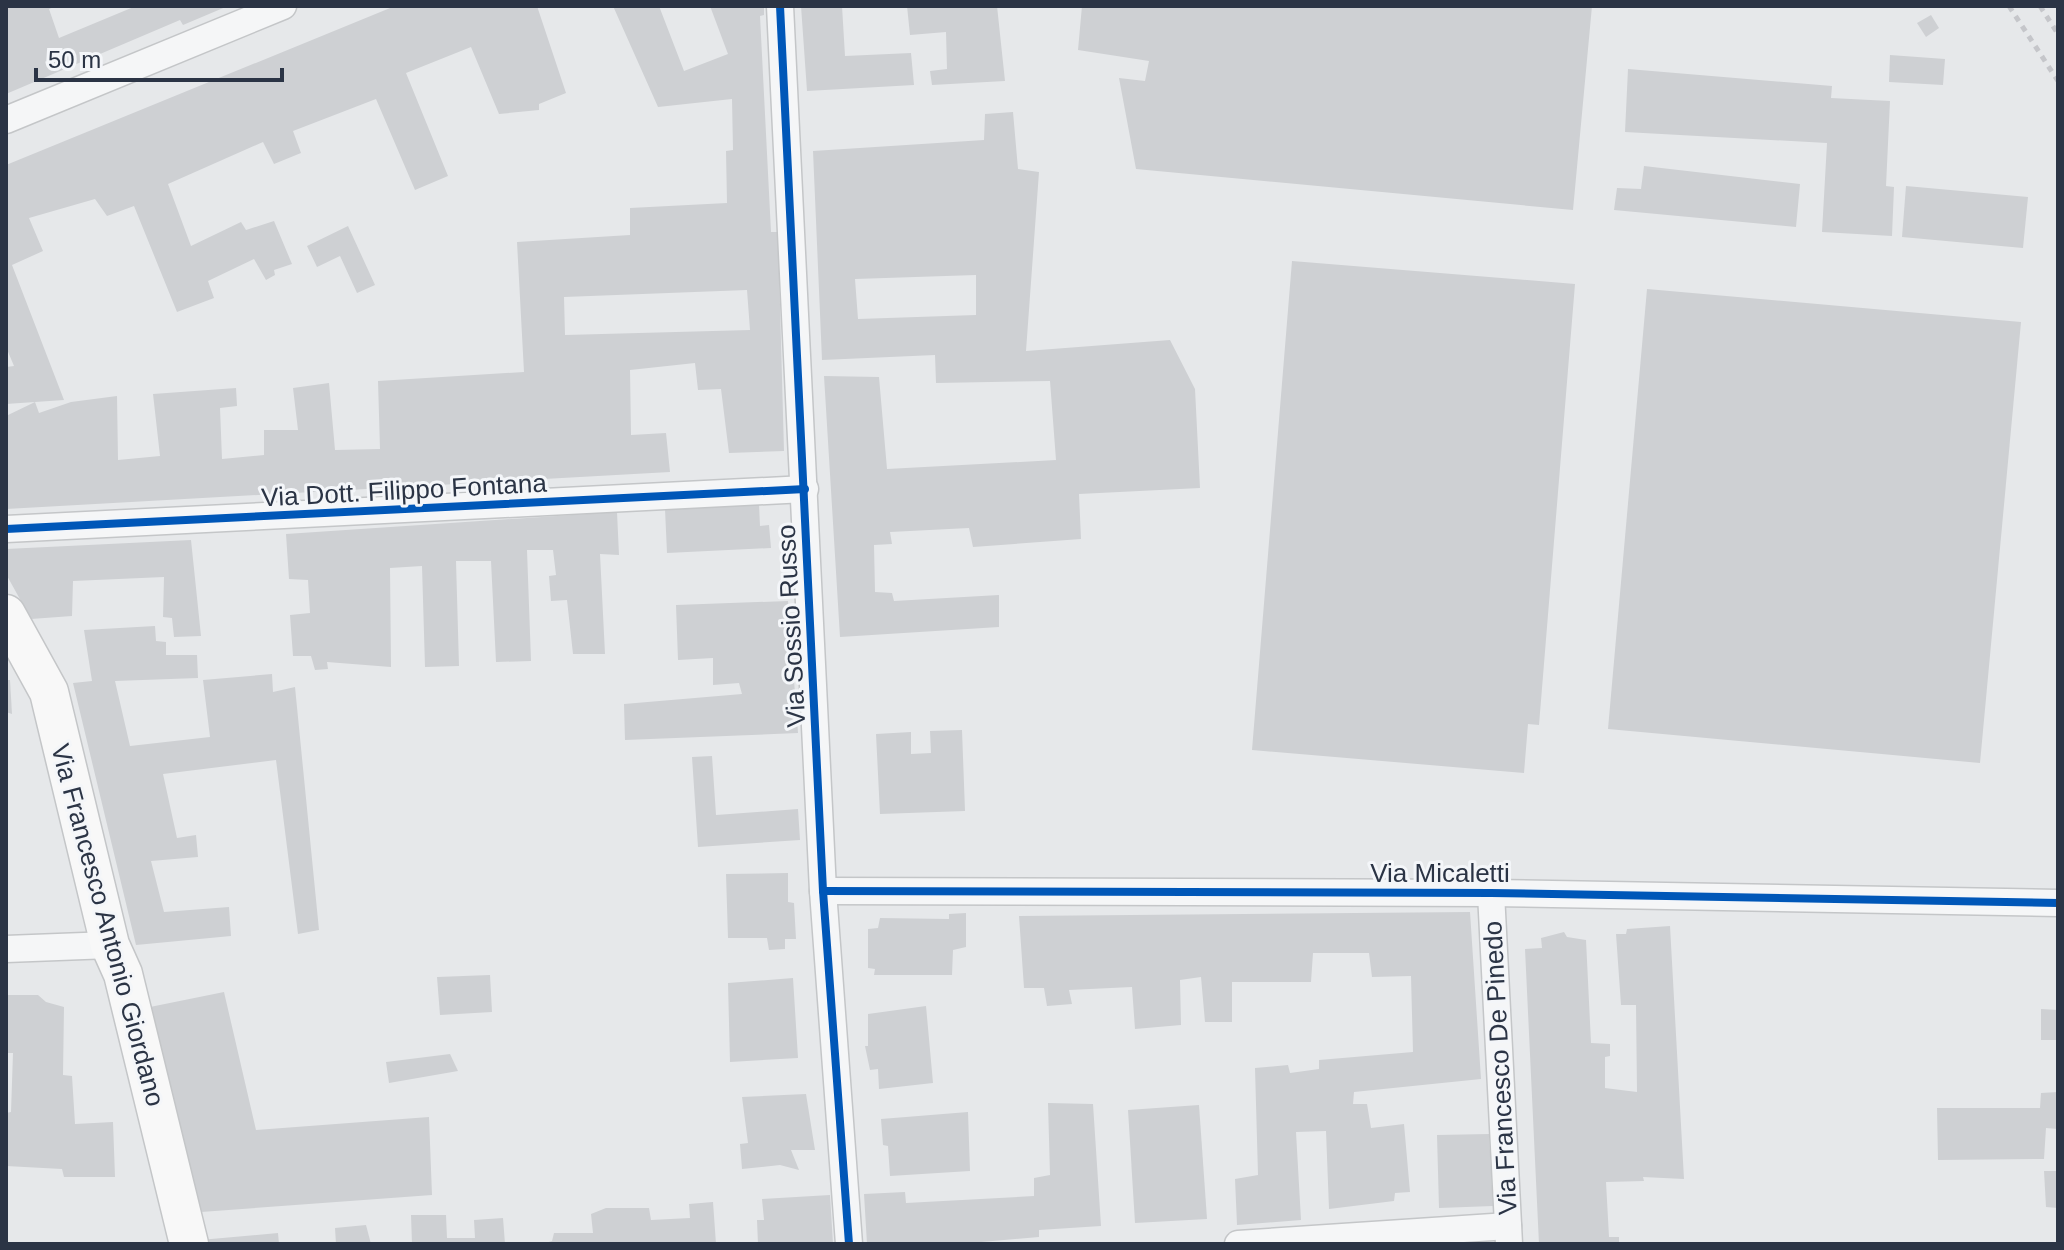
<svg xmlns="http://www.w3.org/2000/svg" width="2064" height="1250" font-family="Arial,sans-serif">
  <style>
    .building { fill: #ced0d3; fill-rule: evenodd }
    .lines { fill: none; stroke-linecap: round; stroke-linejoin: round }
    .street-casing { stroke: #c4c6c8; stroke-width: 29 }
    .secondary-casing { stroke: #c4c6c8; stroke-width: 41 }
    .path { stroke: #c5c6ca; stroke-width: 5; stroke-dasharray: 6 6; stroke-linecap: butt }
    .street { stroke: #f5f6f7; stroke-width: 26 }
    .secondary { stroke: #f8f8f8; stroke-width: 38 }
    .cycleway-casing { stroke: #f4f6f9; stroke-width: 13 }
    .cycleway { stroke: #0057b8; stroke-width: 8 }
    .labels { text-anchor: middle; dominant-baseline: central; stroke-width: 6; stroke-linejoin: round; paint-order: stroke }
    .street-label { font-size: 26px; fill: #2b3445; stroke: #f4f6f9 }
  </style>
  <rect width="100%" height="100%" fill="#e6e8ea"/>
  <!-- building -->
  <g class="building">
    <polygon points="6,6 56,6 49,9 59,38 136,6 228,6 183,25 180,20 6,94"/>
    <polygon points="395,6 537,6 566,93 539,104 539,110 499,114 471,47 406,73 448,176 415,190 376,99 293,131 301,153 274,164 263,142 168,184 191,246 241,222 246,230 274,221 292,264 274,270 275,275 266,280 254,259 208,281 214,298 177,312 134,206 107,216 95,199 29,218 43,251 12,265 64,400 6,404 6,367 14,366 6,347 6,165"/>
    <path d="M 613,6 L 659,6 L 684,71 L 728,54 L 710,6 L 764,6 L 764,15 L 760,16 L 771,232 L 778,232 L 784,451 L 729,453 L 721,389 L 698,390 L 695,363 L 630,370 L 631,435 L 666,433 L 670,472 L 6,509 L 6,416 L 35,402 L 39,413 L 71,402 L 117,396 L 118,460 L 160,456 L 153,394 L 236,388 L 237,406 L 220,408 L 222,459 L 264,455 L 264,430 L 298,430 L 293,388 L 329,383 L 335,450 L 380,449 L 378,381 L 524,372 L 517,242 L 630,235 L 630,208 L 727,203 L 726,151 L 733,150 L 732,99 L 658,107 ZM 747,290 L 750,330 L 565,335 L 564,297 Z"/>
    <polygon points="801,6 842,6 845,56 911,53 914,85 807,91"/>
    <polygon points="907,6 997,6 1005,81 932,85 930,71 947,69 946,32 910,35"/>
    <polygon points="1082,6 1592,6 1573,210 1136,169 1119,78 1145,81 1149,61 1078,50"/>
    <polygon points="1931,15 1939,28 1926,37 1917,23"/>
    <polygon points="1890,55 1945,59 1943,85 1889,82"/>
    <polygon points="1628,69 1832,86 1831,98 1890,101 1886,186 1894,187 1892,236 1822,232 1827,143 1625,132"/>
    <path d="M 1013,112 L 1018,169 L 1039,172 L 1026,351 L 1170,340 L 1195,389 L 1200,488 L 1079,494 L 1081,539 L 973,547 L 969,528 L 890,532 L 892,544 L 874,545 L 875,592 L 892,593 L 894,601 L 999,595 L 999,627 L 840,637 L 824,376 L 879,377 L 887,469 L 1056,460 L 1050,381 L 936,383 L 935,355 L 822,360 L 813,151 L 984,140 L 985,114 ZM 976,275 L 976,315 L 858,319 L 855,279 Z"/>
    <polygon points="1644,166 1800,184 1796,227 1614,210 1617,188 1641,189"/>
    <polygon points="1906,186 2028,197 2023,248 1902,237"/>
    <polygon points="348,226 375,285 357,293 340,256 317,267 307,246"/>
    <polygon points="1292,261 1575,284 1539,725 1528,724 1524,773 1252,750"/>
    <polygon points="1647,289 2021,322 1980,763 1608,729"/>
    <polygon points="759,504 760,526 769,525 771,548 667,553 665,509"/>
    <polygon points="617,512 619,555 600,554 605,654 573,654 567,600 551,601 549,576 556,575 553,550 527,550 531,661 496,662 491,561 456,561 459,666 425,667 422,566 390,568 391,667 327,662 328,669 315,670 311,656 293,656 290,615 310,613 308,580 289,579 286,534"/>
    <polygon points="191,540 201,636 174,637 172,618 163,617 164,577 73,581 72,616 31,619 6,574 6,549"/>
    <polygon points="788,601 798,733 625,740 624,704 742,694 739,683 713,685 713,658 678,660 676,605"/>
    <polygon points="155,626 156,641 166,642 166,655 197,655 198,678 115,681 130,746 210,737 203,680 272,674 273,692 295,687 319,930 298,934 276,760 163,774 177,838 196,835 198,857 151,861 164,912 229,907 231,936 136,945 73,683 92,681 84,630"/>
    <polygon points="6,680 10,680 12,714 6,712"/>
    <polygon points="962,730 965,811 880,814 876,734 911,732 911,754 931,753 930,731"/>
    <polygon points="712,756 716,815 798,809 800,840 698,847 692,757"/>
    <polygon points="788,873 788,902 794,903 796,939 785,939 785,949 769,950 767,938 728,938 726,874"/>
    <polygon points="1470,912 1481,1079 1354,1092 1353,1104 1367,1104 1371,1128 1404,1124 1410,1192 1395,1193 1394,1201 1329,1209 1326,1131 1296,1132 1301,1220 1237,1225 1235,1179 1258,1175 1255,1068 1288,1065 1290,1073 1319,1069 1319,1060 1413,1052 1411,976 1372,977 1369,953 1313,953 1311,982 1232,982 1232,1022 1205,1022 1201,977 1180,980 1181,1025 1135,1029 1132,987 1069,990 1072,1004 1047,1006 1044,988 1024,988 1019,916"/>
    <polygon points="966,913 966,947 953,950 952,975 874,975 875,969 868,968 868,929 878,928 880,918 949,919 949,914"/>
    <polygon points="1670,926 1684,1179 1643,1177 1644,1181 1606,1182 1609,1237 1619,1237 1619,1244 1539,1244 1525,949 1542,948 1541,938 1564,932 1567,937 1586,940 1591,1043 1610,1044 1610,1056 1605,1057 1605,1088 1637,1092 1636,1005 1621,1005 1616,934 1626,934 1627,929"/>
    <polygon points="490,975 492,1012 440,1015 437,977"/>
    <polygon points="793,978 798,1058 730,1062 728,983"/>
    <polygon points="224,992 256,1130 429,1117 432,1195 201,1212 150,1007"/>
    <polygon points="6,995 38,995 46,1002 64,1007 63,1075 72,1076 75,1124 113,1122 115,1177 64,1177 62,1169 6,1166 6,1113 11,1112 13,1053 6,1053"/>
    <polygon points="926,1006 933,1083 879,1089 878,1069 870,1070 865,1046 868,1046 868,1014"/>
    <polygon points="2041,1009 2058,1010 2058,1040 2041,1040"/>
    <polygon points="450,1054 458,1071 389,1083 386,1062"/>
    <polygon points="2058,1092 2058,1129 2046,1128 2044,1159 1938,1160 1937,1108 2040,1108 2041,1093"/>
    <polygon points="806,1094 815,1150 791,1150 799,1170 780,1165 742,1169 740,1144 748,1143 742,1097"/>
    <polygon points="1048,1103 1093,1104 1101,1226 1039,1230 1039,1237 959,1244 867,1244 864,1194 905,1192 906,1203 1034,1196 1034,1178 1050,1175"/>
    <polygon points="1199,1105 1207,1219 1135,1223 1128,1110"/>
    <polygon points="968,1112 970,1171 890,1176 888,1146 883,1145 881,1119"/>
    <polygon points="1489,1134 1493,1206 1439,1208 1437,1135"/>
    <polygon points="2044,1171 2058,1171 2058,1208 2046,1207"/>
    <polygon points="830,1195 833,1244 758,1244 757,1220 764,1220 762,1199"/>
    <polygon points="713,1202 716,1244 542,1244 552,1241 554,1233 593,1233 591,1214 606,1208 649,1208 651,1220 690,1218 689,1204"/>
    <polygon points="411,1215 446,1215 447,1238 475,1238 474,1220 503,1218 505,1244 412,1244"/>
    <polygon points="366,1225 371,1244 336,1244 335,1228"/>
    <polygon points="278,1233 279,1244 201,1244 200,1240"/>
  </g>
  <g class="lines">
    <!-- street casing -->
    <g class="street-casing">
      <g id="street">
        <polyline points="780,6 823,891 849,1244"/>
        <polyline points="6,120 283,6"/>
        <polyline points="6,529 805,489"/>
        <polyline points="823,891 1491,893 2058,903"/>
        <polyline points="1491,893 1509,1244"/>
        <polyline points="6,949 110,945"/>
        <polyline points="1238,1244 1508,1226"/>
      </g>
    </g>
    <!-- secondary casing -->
    <g class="secondary-casing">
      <polyline id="secondary" points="6,614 49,692 110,945 123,974 189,1244"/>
    </g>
    <!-- path -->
    <g class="path">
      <polyline points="2009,6 2058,81"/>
      <polyline points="2040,6 2058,34"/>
    </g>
    <!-- street -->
    <use href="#street" class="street"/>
    <!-- secondary -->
    <use href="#secondary" class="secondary"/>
    <!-- cycleway casing -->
    <g class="cycleway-casing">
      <g id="cycleway">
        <polyline points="780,6 823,891 849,1244"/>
        <polyline points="6,529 805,489"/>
        <polyline points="823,891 1491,893 2058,903"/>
      </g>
    </g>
    <!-- cycleway -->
    <use href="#cycleway" class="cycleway"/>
  </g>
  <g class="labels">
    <!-- street labels -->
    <g class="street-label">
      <text transform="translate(404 490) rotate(-3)">Via Dott. Filippo Fontana</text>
      <text transform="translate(791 626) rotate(-93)">Via Sossio Russo</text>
      <text x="1440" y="873">Via Micaletti</text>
      <text transform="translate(108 925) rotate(75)">Via Francesco Antonio Giordano</text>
      <text transform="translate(1500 1068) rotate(-93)">Via Francesco De Pinedo</text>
    </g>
  </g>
  <!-- border -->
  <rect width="2064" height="1250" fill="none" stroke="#2b3445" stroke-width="16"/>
  <!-- scale -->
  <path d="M36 68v12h246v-12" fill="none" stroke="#2b3445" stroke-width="4"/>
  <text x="48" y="68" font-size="24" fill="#2b3445" stroke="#f4f6f9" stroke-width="6" paint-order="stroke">50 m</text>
</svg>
